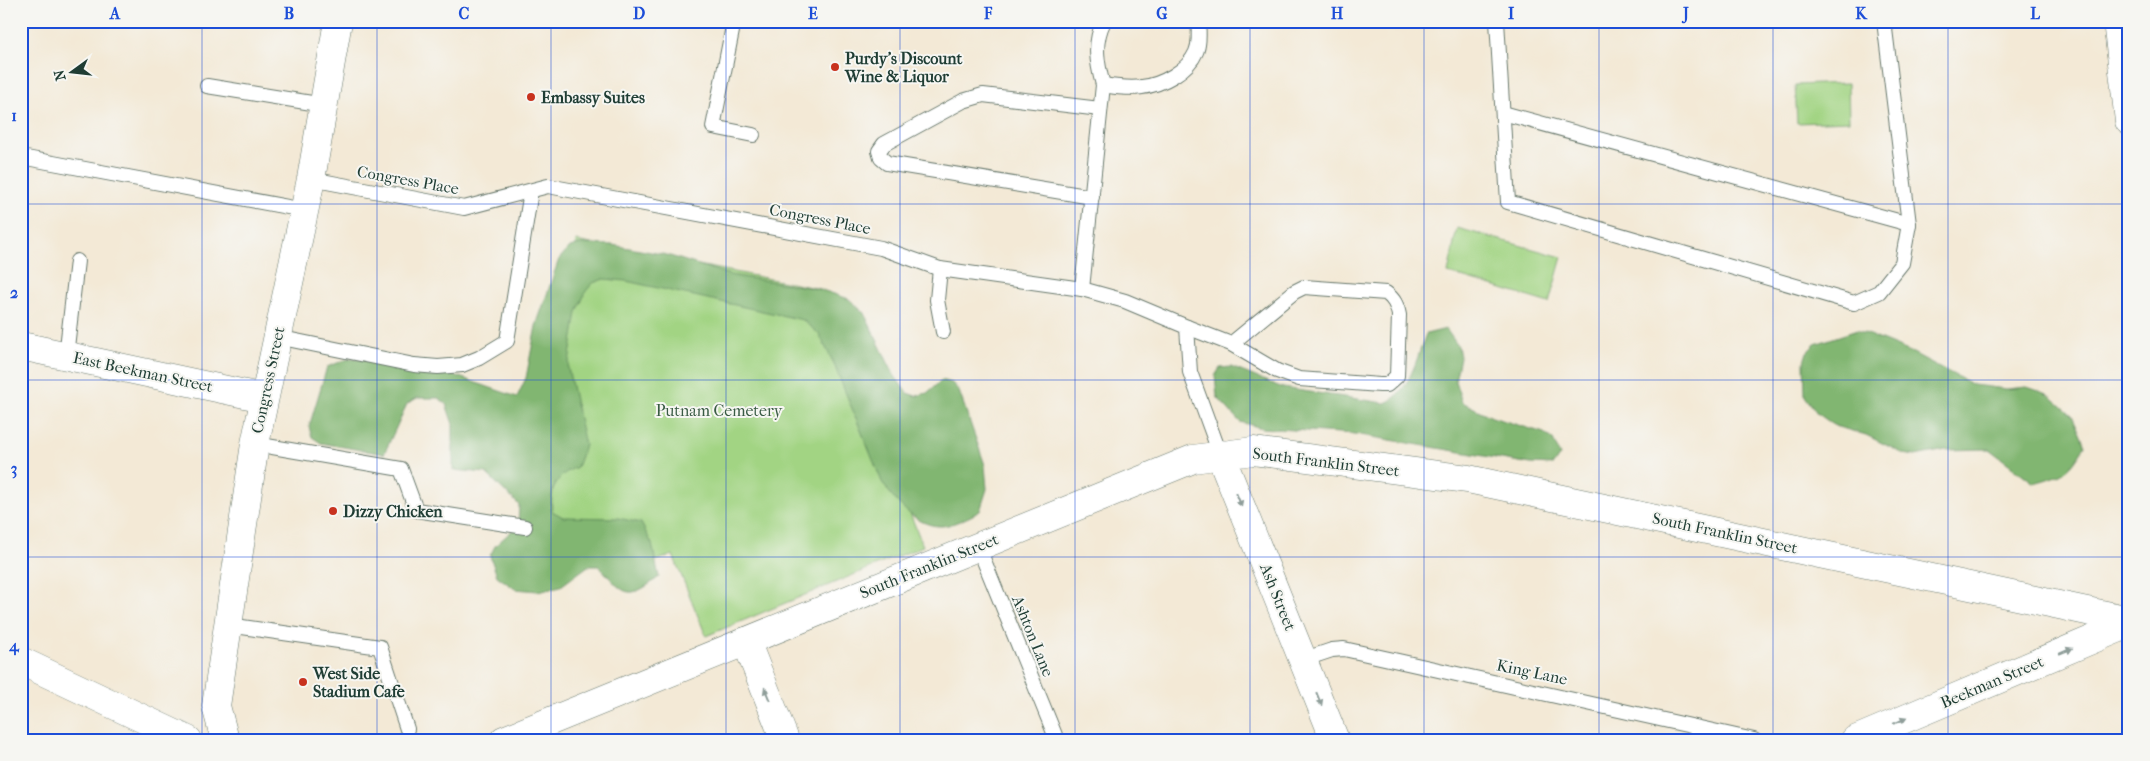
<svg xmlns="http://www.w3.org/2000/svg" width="2150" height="761" font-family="'IM FELL French Canon',serif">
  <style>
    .green { fill: #a2d483; stroke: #60885c }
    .forest { fill: #81b671; stroke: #507a52 }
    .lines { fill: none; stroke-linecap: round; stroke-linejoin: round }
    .service-casing { stroke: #69796d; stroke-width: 16 }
    .minor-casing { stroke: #69796d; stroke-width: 29 }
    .tertiary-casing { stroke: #69796d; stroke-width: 29 }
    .service { stroke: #fff; stroke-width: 14 }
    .minor { stroke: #fff; stroke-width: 28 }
    .tertiary { stroke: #fff; stroke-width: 28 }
    .oneway { fill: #8f9e9a }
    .grid { fill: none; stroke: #1d4ed8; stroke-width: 1; stroke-opacity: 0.55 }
    .poi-dot { fill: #c8321e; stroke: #f6f6f2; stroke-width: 2 }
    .labels { text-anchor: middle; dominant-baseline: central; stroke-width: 4; stroke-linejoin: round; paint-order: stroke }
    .poi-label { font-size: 16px; font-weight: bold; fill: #1f3d34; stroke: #f6f6f2; text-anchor: start }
    .street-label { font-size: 16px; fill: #1f3d34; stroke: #f6f6f2 }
    .park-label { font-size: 16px; fill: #395b44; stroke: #f6f6f2 }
    .neatline { fill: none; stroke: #1d4ed8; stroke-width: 2 }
    .grid-label { font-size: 16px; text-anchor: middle; font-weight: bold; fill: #1d4ed8 }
  </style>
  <rect width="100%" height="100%" fill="#f6f6f2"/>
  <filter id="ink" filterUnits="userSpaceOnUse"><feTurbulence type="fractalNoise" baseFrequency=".02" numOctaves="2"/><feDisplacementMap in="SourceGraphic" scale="10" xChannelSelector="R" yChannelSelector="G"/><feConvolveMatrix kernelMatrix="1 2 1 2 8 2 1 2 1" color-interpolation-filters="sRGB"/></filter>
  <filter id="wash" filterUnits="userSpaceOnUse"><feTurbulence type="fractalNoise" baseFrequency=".0096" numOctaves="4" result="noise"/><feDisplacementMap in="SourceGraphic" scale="20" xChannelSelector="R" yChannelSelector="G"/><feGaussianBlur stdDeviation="1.12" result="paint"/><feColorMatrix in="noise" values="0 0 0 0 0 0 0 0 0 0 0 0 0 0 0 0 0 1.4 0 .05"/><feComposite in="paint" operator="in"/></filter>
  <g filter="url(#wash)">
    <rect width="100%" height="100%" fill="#f3e9d6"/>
    <!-- green -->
    <g class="green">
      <polygon points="1848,83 1849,121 1797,123 1795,85"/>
      <polygon points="1457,228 1562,257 1549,303 1448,273"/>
      <polygon points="576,241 821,289 923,546 706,636 673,555 655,561 514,568"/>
    </g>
    <!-- forest -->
    <g class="forest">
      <path d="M 581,244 L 613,245 L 667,255 L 730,275 L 819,289 L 849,299 L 864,313 L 894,375 L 907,393 L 916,396 L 927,393 L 942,380 L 952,383 L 959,391 L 985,465 L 987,489 L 980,511 C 972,516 949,527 940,526 C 915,526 894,500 882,482 L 833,362 L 819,334 L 803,320 L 626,281 L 604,279 L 593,283 L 586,291 L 577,312 L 568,368 L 585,445 L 577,467 C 556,475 550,489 552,511 L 563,517 L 618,518 L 641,523 L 652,544 L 659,577 C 626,603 624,593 599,566 L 588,566 L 561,586 L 538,591 L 515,589 L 497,576 L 490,556 L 495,546 L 518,525 L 519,505 L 486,473 L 453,470 L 453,424 L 446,404 L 439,398 L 417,398 L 407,404 L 384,454 L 321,443 L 312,437 L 309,427 L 327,367 L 348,359 L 413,361 L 517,397 L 526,378 L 536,326 L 559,259 L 570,247 Z"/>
      <path d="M 1446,329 L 1458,346 L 1460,357 L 1455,381 L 1462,402 L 1492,417 L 1544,433 L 1553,440 L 1560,455 L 1553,465 L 1531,464 L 1355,434 L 1262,428 L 1240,422 L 1217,397 L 1215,376 L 1220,368 L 1231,367 L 1283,388 L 1385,403 C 1409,394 1417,357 1426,334 Z"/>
      <path d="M 1857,330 L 1913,353 L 1973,385 L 2006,389 L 2027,387 L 2048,394 L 2072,415 L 2085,445 C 2070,472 2063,475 2034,483 L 1989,449 L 1946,450 L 1915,456 L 1904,454 L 1866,435 L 1835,426 L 1817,413 L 1805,396 L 1804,362 L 1807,352 L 1815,344 Z"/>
    </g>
  </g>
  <g filter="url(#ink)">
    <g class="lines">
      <!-- service casing -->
      <g class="service-casing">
        <g id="service">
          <polyline points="734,21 713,127 753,135"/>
          <polyline points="1497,21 1508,202 1854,303 1879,292 1902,263 1909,224 1884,21"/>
          <path d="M 1103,85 C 1116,87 1129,89 1142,87 C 1161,85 1188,71 1196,52 C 1200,43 1199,31 1198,21"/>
          <polyline points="207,86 324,105"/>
          <polyline points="1503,113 1909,224"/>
          <polyline points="21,157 304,210"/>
          <polyline points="311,179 464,208 548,186 881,248 940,269 1082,289 1125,301 1187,327 1190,372 1220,454"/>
          <polyline points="1092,197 887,163 881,158 879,151 884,144 963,101 983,95 1100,109"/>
          <polyline points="940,269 937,300 943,332"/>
          <path d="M 1082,289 L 1103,85 C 1097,63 1093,43 1104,21"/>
          <path d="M 1187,327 L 1231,344 L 1277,371 L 1299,379 L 1380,385 L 1387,385 L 1397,376 L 1399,315 C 1397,305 1394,299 1386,293 L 1304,287 L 1294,292 L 1231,344"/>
          <polyline points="277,337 414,365 438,367 462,365 479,358 507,341 531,191"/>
          <polyline points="66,356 77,261"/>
          <polyline points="255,444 401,469 416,510 525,527"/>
          <polyline points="978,546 1057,740"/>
          <polyline points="228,625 380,647 407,729"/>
          <polyline points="1302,660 1332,650 1344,649 1754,740"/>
        </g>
      </g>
      <!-- minor casing -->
      <g class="minor-casing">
        <g id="minor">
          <polyline points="21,346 264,398"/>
          <polyline points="1220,454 1335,740"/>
          <polyline points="746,641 785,740"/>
          <polyline points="504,740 1193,459 1253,451 1468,479 2129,620"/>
        </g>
      </g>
      <!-- tertiary casing -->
      <g class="tertiary-casing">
        <g id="tertiary">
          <polyline points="2117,21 2129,121"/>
          <polyline points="21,661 188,740"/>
          <polyline points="225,740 216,706 255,444 311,179 338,21"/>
          <polyline points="1855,740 2129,624"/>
        </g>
      </g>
      <!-- service -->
      <use href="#service" class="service"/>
      <!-- minor -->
      <use href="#minor" class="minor"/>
      <!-- tertiary -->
      <use href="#tertiary" class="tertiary"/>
    </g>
    <!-- one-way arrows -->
    <defs><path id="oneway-solid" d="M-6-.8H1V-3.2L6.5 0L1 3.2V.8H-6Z" transform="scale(1.25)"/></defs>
    <g class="oneway">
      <use href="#oneway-solid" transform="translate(1239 500) rotate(68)"/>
      <use href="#oneway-solid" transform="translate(2066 651) rotate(-23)"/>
      <use href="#oneway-solid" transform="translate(767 694) rotate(-112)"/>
      <use href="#oneway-solid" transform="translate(1319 699) rotate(68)"/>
      <use href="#oneway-solid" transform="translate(1900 721) rotate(-23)"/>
    </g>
  </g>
  <!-- grid -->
  <path class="grid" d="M 202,21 L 202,740M 377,21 L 377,740M 551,21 L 551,740M 726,21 L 726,740M 900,21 L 900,740M 1075,21 L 1075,740M 1250,21 L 1250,740M 1424,21 L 1424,740M 1599,21 L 1599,740M 1773,21 L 1773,740M 1948,21 L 1948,740M 21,204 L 2129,204M 21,380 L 2129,380M 21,557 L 2129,557"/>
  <!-- markers -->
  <g class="poi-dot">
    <circle cx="835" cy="67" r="5"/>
    <circle cx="531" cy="97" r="5"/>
    <circle cx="333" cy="511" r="5"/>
    <circle cx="303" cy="682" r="5"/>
  </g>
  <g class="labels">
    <!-- poi labels -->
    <g class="poi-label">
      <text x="845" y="58">Purdy's Discount<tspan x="845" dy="18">Wine &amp; Liquor</tspan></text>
      <text x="541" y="97">Embassy Suites</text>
      <text x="343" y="511">Dizzy Chicken</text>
      <text x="313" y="673">West Side<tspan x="313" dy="18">Stadium Cafe</tspan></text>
    </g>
    <!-- street labels -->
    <g class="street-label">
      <text transform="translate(408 180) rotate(10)">Congress Place</text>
      <text transform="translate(820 219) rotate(11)">Congress Place</text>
      <text transform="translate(143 372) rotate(12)">East Beekman Street</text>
      <text transform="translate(268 380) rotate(-78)">Congress Street</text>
      <text transform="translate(1326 462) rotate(7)">South Franklin Street</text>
      <text transform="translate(1725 533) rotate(12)">South Franklin Street</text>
      <text transform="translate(929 566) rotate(-22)">South Franklin Street</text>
      <text transform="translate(1278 597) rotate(68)">Ash Street</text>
      <text transform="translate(1033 636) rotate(68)">Ashton Lane</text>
      <text transform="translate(1532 672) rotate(12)">King Lane</text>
      <text transform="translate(1992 682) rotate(-23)">Beekman Street</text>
    </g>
    <!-- park labels -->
    <g class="park-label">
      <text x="719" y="410">Putnam Cemetery</text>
    </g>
  </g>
  <!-- margin -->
  <rect width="2150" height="761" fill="none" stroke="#f6f6f2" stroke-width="55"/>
  <!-- north arrow -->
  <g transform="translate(72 72) rotate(255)" stroke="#f6f6f2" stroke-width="4" paint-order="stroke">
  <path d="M0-4L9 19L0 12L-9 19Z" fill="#1f3d34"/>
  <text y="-8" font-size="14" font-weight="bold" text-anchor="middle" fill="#1f3d34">N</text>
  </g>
  <rect x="28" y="28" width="2094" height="706" class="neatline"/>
  <g class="grid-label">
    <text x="115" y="19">A</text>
    <text x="289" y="19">B</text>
    <text x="464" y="19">C</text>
    <text x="639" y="19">D</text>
    <text x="813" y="19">E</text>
    <text x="988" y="19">F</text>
    <text x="1162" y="19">G</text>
    <text x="1337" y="19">H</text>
    <text x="1511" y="19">I</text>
    <text x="1686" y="19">J</text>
    <text x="1861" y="19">K</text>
    <text x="2035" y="19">L</text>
    <text x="14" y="121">1</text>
    <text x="14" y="298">2</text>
    <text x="14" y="474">3</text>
    <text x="14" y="651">4</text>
  </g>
</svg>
